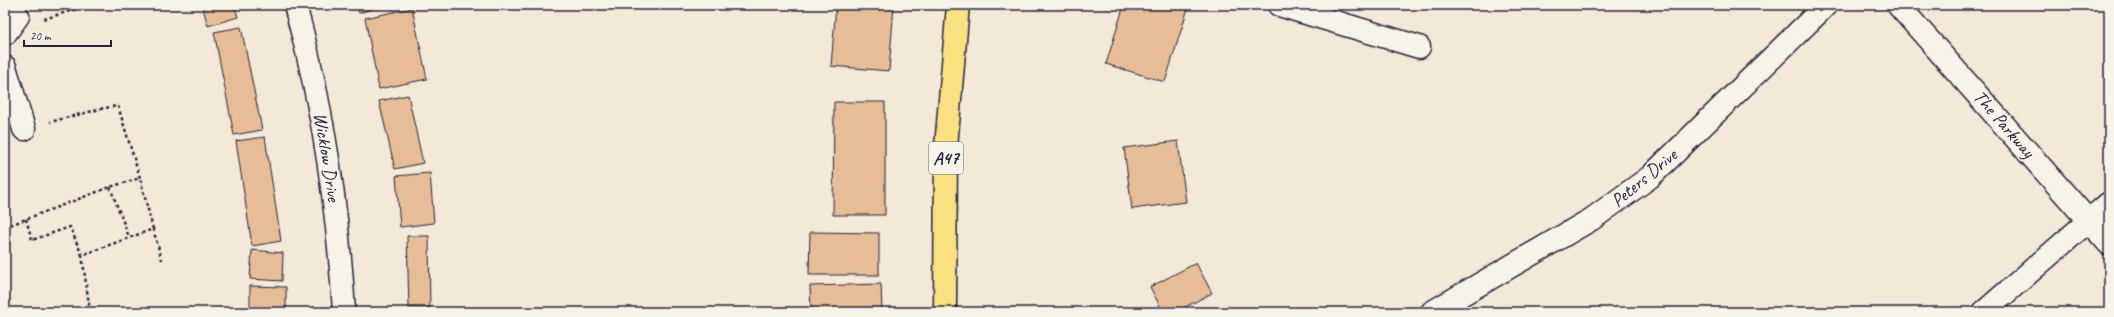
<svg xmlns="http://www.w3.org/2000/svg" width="2114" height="317" font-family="Caveat,sans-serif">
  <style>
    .building { fill: #e6bd96; stroke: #22223b }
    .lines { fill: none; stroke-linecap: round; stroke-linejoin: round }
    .minor-casing { stroke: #22223b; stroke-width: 25 }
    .highway-casing { stroke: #22223b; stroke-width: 25 }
    .path { stroke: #22223b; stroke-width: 2.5; stroke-dasharray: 3 3; stroke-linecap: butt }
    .minor { stroke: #f7f3e8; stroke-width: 22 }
    .highway { stroke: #f9e181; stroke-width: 22 }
    .labels { text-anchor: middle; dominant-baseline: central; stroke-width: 3; stroke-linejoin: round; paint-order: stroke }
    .shield { fill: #f7f3e8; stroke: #62616f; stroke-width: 1 }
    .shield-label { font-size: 18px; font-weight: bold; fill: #22223b }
    .street-label { font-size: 19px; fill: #22223b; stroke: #f7f3e8 }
  </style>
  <rect width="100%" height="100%" fill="#f4e8d8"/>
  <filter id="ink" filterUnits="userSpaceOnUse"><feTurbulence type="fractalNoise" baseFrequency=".025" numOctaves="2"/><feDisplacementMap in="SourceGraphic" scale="8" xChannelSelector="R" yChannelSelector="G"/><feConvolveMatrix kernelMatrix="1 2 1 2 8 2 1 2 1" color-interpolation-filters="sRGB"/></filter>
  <g filter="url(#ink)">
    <!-- building -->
    <g class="building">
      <polygon points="202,5 234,5 238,17 208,26"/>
      <polygon points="356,5 385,5 359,13"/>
      <polygon points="836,5 894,5 889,71 831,66"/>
      <polygon points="1124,5 1189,5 1165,82 1106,64"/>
      <polygon points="412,8 427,79 379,89 365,18"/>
      <polygon points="241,27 262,130 234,135 214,32"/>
      <polygon points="408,95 423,163 395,169 379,101"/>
      <polygon points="834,102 885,102 885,215 833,215"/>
      <polygon points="265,137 281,241 252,246 236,141"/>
      <polygon points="1178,141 1186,202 1132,209 1124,148"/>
      <polygon points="430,173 434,223 400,227 396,176"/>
      <polygon points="810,232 879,233 879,275 809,275"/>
      <polygon points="407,236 429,236 430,308 409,308"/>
      <polygon points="252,250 283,253 282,281 250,279"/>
      <polygon points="1196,263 1212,293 1176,312 1163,312 1150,287"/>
      <polygon points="881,284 882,312 811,312 810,286"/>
      <polygon points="250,286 286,287 286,312 250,312"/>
    </g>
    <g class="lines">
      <!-- minor casing -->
      <g class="minor-casing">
        <g id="minor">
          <path d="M 295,5 C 323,106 338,208 344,312"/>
          <polyline points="1279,5 1419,47"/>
          <polyline points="1898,5 2109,244"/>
          <polyline points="5,34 18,16"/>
          <polyline points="5,67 24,129"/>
          <polyline points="1432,312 1592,219 1650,177 1826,5"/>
          <polyline points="1984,312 2109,203"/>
        </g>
      </g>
      <!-- highway casing -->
      <g class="highway-casing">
        <polyline id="highway" points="945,312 946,147 958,5"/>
      </g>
      <!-- path -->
      <g class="path">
        <polyline points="44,19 89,5"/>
        <polyline points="110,187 129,237"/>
        <polyline points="26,219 32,240 70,227 82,255 153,229 140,178"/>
        <polyline points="5,227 110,187 140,178 118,106 104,108 50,122"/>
        <polyline points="153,229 162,260"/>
        <polyline points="82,255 90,312"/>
      </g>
      <!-- minor -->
      <use href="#minor" class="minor"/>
      <!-- highway -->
      <use href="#highway" class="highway"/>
    </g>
  </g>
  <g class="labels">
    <!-- shield labels -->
    <rect class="shield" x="929" y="142" width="34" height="32" rx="3"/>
    <g class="shield-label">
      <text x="946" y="158">A47</text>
    </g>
    <!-- street labels -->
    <g class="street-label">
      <text transform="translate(2004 124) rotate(49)">The Parkway</text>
      <text transform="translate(327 157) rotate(81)">Wicklow Drive</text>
      <text transform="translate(1644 178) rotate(-40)">Peters Drive</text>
    </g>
  </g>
  <!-- margin -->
  <rect width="2114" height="317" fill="none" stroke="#f7f3e8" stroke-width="20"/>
  <rect x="10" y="10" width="2094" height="297" fill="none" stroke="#22223b" stroke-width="1.5" filter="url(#ink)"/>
  <!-- scale -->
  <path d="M24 40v6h87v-6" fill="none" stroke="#22223b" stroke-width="2"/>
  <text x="30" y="40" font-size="12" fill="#22223b" stroke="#f7f3e8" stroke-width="3" paint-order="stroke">20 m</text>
</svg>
